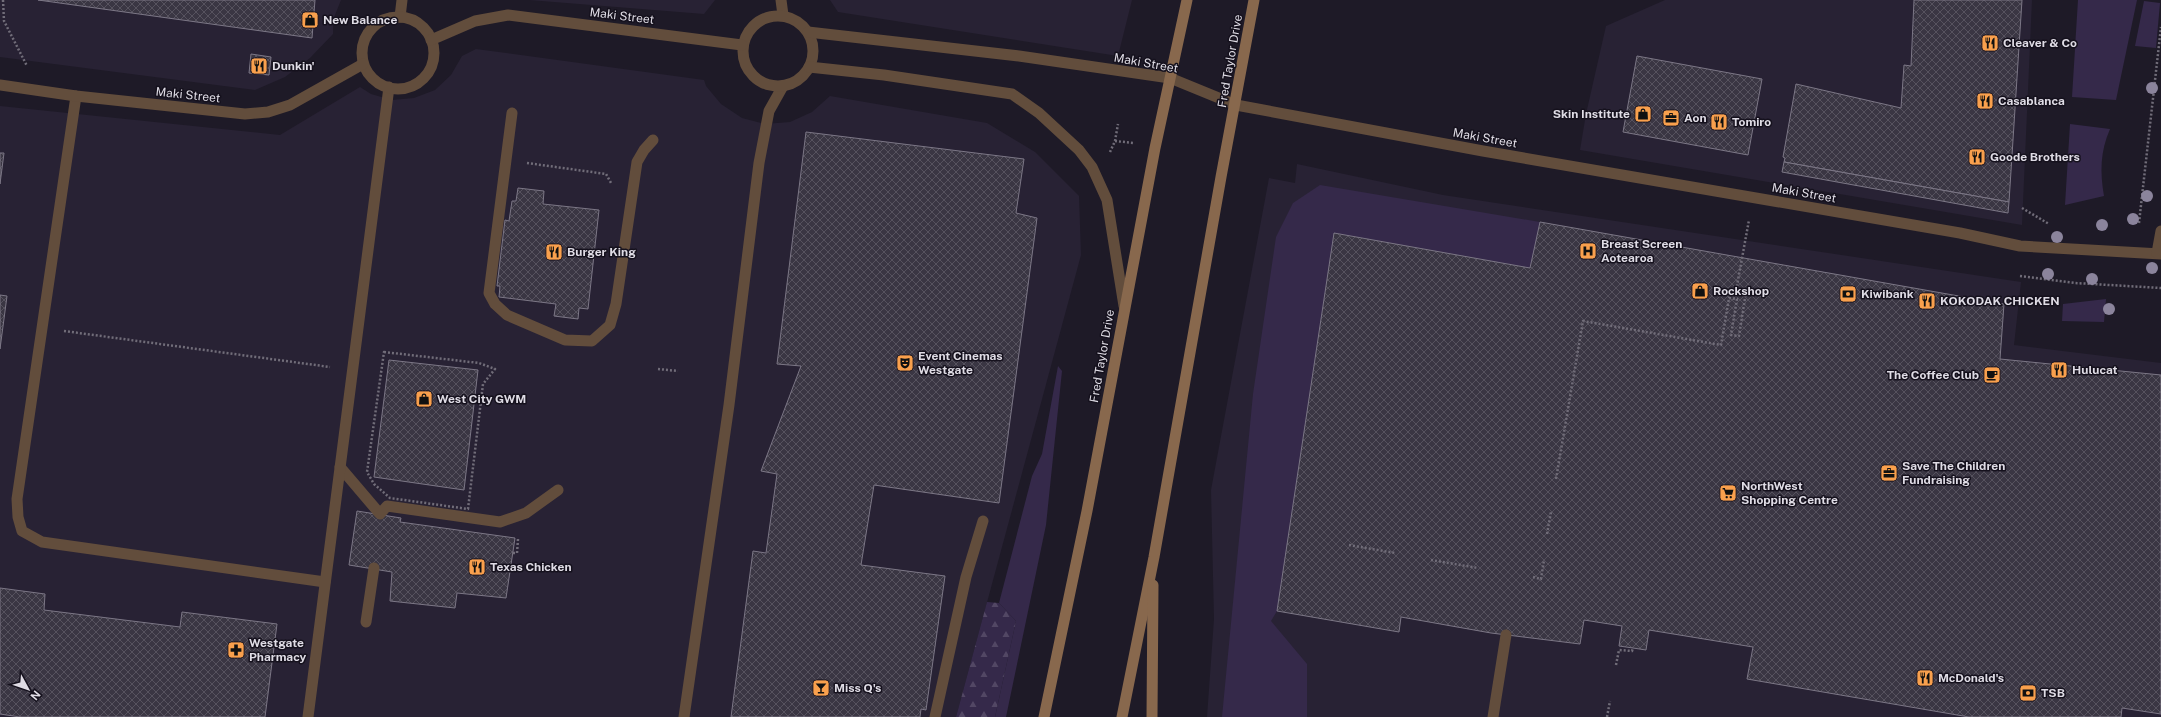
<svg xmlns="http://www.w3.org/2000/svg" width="2161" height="717" font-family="'Public Sans',sans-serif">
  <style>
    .built { fill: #282234 }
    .green { fill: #35294a }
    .forest { fill: url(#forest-firs) }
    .building { fill: url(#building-cross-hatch); stroke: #7c7786 }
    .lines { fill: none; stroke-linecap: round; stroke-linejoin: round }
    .path { stroke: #716d79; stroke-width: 2.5; stroke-dasharray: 2 2; stroke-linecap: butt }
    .service { stroke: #624d3c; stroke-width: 11 }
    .minor { stroke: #624d3c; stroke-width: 11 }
    .tertiary { stroke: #624d3c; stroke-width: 11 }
    .secondary { stroke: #88684d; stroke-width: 11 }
    .tree { fill: #8b849c }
    .labels { text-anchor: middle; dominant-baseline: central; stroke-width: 3; stroke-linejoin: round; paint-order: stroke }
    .street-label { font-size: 12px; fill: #dfdce5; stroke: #15111d }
    .poi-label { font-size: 12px; font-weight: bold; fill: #dfdce5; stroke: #15111d; text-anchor: start }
  </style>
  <defs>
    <pattern id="forest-firs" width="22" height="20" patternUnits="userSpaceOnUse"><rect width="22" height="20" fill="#35294a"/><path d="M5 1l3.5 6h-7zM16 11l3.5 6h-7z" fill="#524764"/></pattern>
    <pattern id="building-cross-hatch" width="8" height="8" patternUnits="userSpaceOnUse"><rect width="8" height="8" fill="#3a3643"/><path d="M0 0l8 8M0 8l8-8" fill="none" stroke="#56525e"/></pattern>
  </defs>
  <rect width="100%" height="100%" fill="#1e1a27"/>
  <!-- built -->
  <g class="built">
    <polygon points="0,0 341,0 333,20 333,34 310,58 285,77 255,90 0,57"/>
    <polygon points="529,0 715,0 704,14"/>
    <polygon points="830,0 1132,0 1118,56 838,12"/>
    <polygon points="1665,0 2032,0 2022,225 1580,150 1586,114 1606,26"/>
    <polygon points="476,49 704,80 706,86 721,104 742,118 765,124 790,122 812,112 830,96 987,123 1035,152 1079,196 1081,255 956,717 0,717 0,106 280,135 360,87 371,94 392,100 414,98 435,90 451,75 462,56"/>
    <polygon points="1297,164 1443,195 2021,282 2014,345 2161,363 2161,717 1207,717 1214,619 1211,490 1269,178 1295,183"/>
  </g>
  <!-- green -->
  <g class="green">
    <polygon points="2078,0 2137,0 2116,100 2072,97"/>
    <polygon points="2144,1 2160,3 2156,48 2135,46"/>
    <path d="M 2070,124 L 2110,129 C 2100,152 2100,172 2104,196 L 2065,205 Z"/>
    <polygon points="1320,185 1540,222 1530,268 1334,233 1277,611 1271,621 1307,664 1307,717 1222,717 1253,394 1276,237 1293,203"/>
    <polygon points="2106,299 2104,322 2062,321 2063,304"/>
    <polygon points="1058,366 1062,371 1046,525 1006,717 995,717 1016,621 999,603 1032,476 1042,454"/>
  </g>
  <!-- forest -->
  <polygon class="forest" points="987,602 999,603 1016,621 995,717 956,717"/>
  <!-- building -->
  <g class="building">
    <polygon points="38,0 315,0 312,38"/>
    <polygon points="1914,0 2022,0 2009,202 1784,162 1785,158 1783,157 1796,84 1901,108 1904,65 1911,66"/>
    <polygon points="251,54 271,57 269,75 249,73"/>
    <polygon points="1637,56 1762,79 1748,155 1623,132"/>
    <polygon points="806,132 1024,159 1016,213 1037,218 999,503 874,485 861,565 945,576 926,710 921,709 920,717 731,717 753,551 766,553 777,474 761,471 801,366 777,364"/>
    <polygon points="0,153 4,153 0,184"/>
    <polygon points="1784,162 2009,202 2008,213 1782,172"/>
    <polygon points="518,188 544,191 543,204 599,210 588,309 579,308 578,319 554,316 556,304 499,297 500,286 497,286 505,220 509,221 512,201 516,201"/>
    <polygon points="1540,222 2004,304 2000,359 2161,375 2161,714 2122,708 2121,717 1969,717 1747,679 1753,647 1649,630 1646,650 1633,648 1619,646 1622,626 1584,620 1580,644 1491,633 1401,617 1399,632 1277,611 1334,233 1530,268"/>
    <polygon points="0,295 7,296 0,349"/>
    <polygon points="389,360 478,370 464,490 374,477"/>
    <polygon points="357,511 401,518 400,522 515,538 506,598 457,593 455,608 390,601 392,572 349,565"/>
    <polygon points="0,588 45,594 44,610 180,627 182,612 277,624 265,717 20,717 0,714"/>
  </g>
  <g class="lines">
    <!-- path -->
    <g class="path">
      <polyline points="3,0 4,21 27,66"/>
      <polyline points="1115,141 1134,143"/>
      <polyline points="1110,152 1115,141 1118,124"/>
      <polyline points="527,163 606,174 611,183"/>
      <polyline points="2022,208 2049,224"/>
      <polyline points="2139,223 2161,27"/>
      <polyline points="2020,276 2075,283 2161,288"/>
      <polyline points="64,331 330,367"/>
      <polygon points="384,352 479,363 495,369 483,384 468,509 390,498 374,484 367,472"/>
      <polyline points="658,369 678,371"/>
      <polyline points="1556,479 1583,321 1721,345 1729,298 1737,299 1731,335 1739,336 1746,292 1736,291 1749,220"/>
      <polyline points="1547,534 1551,512"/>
      <polyline points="1349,545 1395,553"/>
      <polyline points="513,553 517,553 518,539"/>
      <polyline points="1431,560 1478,568"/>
      <polyline points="1533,577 1541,579 1544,560"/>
      <polyline points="1616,665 1619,650 1632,651 1633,648"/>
      <polyline points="1607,717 1610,701"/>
    </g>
    <!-- service -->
    <g class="service">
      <polyline points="781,0 783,15"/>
      <polyline points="400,17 402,0"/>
      <polyline points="76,96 17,499 18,517 22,531 42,542 325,582"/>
      <polyline points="512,113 489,293 495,304 507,315 565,340 592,341 610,325 616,304 637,162 644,150 653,140"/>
      <polyline points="340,467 380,514 387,506 500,522 526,513 558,490"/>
      <polyline points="366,622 374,568"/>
      <polyline points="308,717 389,87"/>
      <polyline points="684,717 729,405 759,163 769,111 783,86"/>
      <polyline points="935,717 966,577 983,521"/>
      <polyline points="1493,717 1506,635"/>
    </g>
    <!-- minor -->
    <g class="minor">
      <polyline points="1236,105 1483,151 1960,233 2020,246 2161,254"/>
      <polyline points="2157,253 2161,231"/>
    </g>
    <!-- tertiary -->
    <g class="tertiary">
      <circle cx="778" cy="51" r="35"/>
      <circle cx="398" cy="53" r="36"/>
      <polyline points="808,32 1019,56 1170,78 1236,105"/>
      <polyline points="431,40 475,21 508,15 742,45"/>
      <polyline points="809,67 884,75 1012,94 1039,113 1079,150 1092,167 1107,200 1124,306"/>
      <polyline points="0,85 76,96 245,114 268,112 290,105 363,64"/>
    </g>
    <!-- secondary -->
    <g class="secondary">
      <polyline points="1044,717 1087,511 1155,148 1187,0"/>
      <polyline points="1122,717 1154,557 1221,177 1254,0"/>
      <polyline points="1152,717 1153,585"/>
    </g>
  </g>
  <!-- trees -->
  <g class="tree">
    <circle cx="2152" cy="88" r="6"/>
    <circle cx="2147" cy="196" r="6"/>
    <circle cx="2133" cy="219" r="6"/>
    <circle cx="2102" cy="225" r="6"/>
    <circle cx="2057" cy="237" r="6"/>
    <circle cx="2152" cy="268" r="6"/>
    <circle cx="2048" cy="274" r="6"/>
    <circle cx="2092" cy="279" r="6"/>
    <circle cx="2109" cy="309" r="6"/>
  </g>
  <!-- icons -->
  <defs>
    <g id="shop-square" transform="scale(0.9)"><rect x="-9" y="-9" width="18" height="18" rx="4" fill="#f9a04d" stroke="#15111d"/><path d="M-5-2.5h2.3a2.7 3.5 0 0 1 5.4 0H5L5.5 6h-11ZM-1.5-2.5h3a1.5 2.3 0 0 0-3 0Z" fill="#111"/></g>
    <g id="restaurant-square" transform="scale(0.9)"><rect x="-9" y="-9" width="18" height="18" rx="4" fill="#f9a04d" stroke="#15111d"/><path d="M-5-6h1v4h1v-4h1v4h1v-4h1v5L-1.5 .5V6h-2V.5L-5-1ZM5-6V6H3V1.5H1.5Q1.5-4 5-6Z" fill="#111"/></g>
    <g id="office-square" transform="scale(0.9)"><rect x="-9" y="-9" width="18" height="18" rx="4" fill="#f9a04d" stroke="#15111d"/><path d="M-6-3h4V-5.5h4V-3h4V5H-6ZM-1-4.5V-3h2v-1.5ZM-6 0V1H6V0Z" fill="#111"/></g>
    <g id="hospital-square" transform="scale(0.9)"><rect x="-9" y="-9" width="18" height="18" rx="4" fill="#f9a04d" stroke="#15111d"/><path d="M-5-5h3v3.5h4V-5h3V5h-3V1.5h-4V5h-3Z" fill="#111"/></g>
    <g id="bank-square" transform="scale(0.9)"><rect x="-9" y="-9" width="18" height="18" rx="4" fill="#f9a04d" stroke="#15111d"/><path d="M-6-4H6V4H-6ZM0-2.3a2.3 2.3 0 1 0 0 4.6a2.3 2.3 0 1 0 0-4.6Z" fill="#111"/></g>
    <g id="theatre-square" transform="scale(0.9)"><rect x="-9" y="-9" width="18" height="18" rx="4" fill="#f9a04d" stroke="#15111d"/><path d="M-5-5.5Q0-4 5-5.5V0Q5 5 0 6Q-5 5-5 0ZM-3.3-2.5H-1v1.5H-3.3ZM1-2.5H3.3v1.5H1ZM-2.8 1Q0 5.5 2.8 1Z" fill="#111"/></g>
    <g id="cafe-square" transform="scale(0.9)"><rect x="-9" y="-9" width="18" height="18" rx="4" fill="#f9a04d" stroke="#15111d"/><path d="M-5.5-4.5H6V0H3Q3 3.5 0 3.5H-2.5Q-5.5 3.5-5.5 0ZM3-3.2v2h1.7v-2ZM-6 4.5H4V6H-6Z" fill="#111"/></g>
    <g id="supermarket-square" transform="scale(0.9)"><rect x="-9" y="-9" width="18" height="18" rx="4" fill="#f9a04d" stroke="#15111d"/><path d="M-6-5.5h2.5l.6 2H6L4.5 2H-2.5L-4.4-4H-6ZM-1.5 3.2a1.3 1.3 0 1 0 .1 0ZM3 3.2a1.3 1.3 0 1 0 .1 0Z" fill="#111"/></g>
    <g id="pharmacy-square" transform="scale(0.9)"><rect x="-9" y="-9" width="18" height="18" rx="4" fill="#f9a04d" stroke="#15111d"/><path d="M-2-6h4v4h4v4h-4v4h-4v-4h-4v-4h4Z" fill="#111"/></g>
    <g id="bar-square" transform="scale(0.9)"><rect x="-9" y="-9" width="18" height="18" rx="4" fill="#f9a04d" stroke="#15111d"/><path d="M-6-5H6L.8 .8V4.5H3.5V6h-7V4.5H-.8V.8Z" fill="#111"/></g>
  </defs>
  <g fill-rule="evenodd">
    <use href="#shop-square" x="310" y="20"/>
    <use href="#restaurant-square" x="1990" y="43"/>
    <use href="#restaurant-square" x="259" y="66"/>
    <use href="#restaurant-square" x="1985" y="101"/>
    <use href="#shop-square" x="1643" y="114"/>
    <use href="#office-square" x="1671" y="118"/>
    <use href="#restaurant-square" x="1719" y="122"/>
    <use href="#restaurant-square" x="1977" y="157"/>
    <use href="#hospital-square" x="1588" y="251"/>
    <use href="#restaurant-square" x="554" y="252"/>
    <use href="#shop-square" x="1700" y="291"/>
    <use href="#bank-square" x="1848" y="294"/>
    <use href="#restaurant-square" x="1927" y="301"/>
    <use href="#theatre-square" x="905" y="363"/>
    <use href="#restaurant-square" x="2059" y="370"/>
    <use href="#cafe-square" x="1992" y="375"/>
    <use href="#shop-square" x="424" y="399"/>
    <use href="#office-square" x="1889" y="473"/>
    <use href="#supermarket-square" x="1728" y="493"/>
    <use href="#restaurant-square" x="477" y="567"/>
    <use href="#pharmacy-square" x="236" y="650"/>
    <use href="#restaurant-square" x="1925" y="678"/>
    <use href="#bar-square" x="821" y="688"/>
    <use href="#bank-square" x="2028" y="693"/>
  </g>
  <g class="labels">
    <!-- street labels -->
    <g class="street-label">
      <text transform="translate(622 16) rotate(7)">Maki Street</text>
      <text transform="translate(1230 61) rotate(-80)">Fred Taylor Drive</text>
      <text transform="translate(1146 63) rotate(10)">Maki Street</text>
      <text transform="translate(188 95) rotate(6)">Maki Street</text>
      <text transform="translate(1485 138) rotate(10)">Maki Street</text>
      <text transform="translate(1804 193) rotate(10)">Maki Street</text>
      <text transform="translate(1102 356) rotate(-80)">Fred Taylor Drive</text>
    </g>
    <!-- poi labels -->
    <g class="poi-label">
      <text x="323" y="20">New Balance</text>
      <text x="2003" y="43">Cleaver &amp; Co</text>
      <text x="272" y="66">Dunkin'</text>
      <text x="1998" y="101">Casablanca</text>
      <text x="1630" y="114" text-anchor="end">Skin Institute</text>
      <text x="1684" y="118">Aon</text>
      <text x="1732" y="122">Tomiro</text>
      <text x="1990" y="157">Goode Brothers</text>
      <text x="1601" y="244">Breast Screen<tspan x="1601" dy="14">Aotearoa</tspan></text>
      <text x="567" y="252">Burger King</text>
      <text x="1713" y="291">Rockshop</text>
      <text x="1861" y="294">Kiwibank</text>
      <text x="1940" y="301">KOKODAK CHICKEN</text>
      <text x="918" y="356">Event Cinemas<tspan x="918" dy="14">Westgate</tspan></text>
      <text x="2072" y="370">Hulucat</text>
      <text x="1979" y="375" text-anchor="end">The Coffee Club</text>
      <text x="437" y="399">West City GWM</text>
      <text x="1902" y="466">Save The Children<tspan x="1902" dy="14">Fundraising</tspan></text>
      <text x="1741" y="486">NorthWest<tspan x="1741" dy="14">Shopping Centre</tspan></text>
      <text x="490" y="567">Texas Chicken</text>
      <text x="249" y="643">Westgate<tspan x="249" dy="14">Pharmacy</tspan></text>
      <text x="1938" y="678">McDonald's</text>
      <text x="834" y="688">Miss Q's</text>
      <text x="2041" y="693">TSB</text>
    </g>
  </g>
  <!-- north arrow -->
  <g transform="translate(28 689) rotate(130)" stroke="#15111d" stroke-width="3" paint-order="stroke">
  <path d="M0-3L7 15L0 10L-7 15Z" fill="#dfdce5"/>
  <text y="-6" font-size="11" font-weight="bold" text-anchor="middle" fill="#dfdce5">N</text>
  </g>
</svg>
